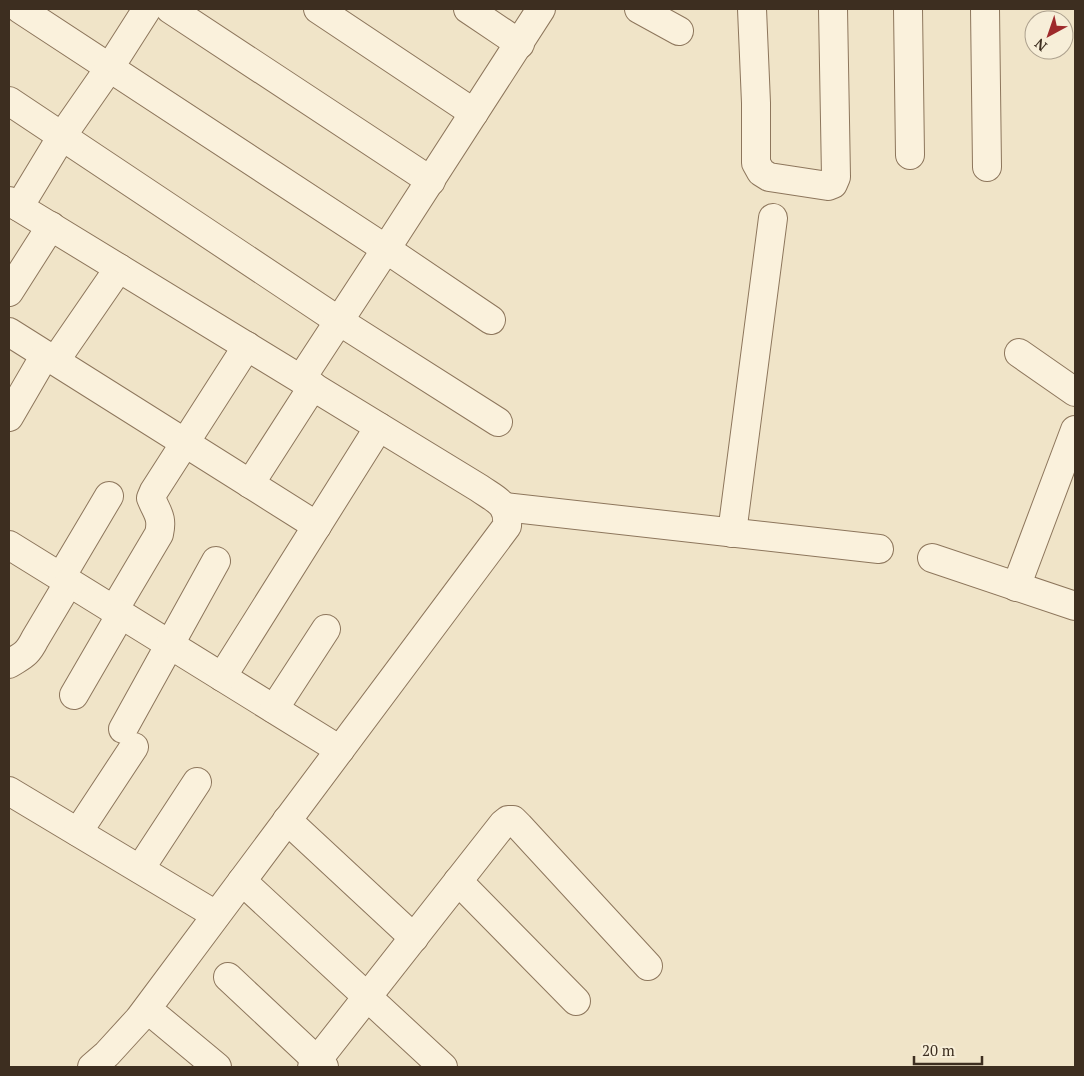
<svg xmlns="http://www.w3.org/2000/svg" width="1084" height="1076" font-family="'PT Serif',serif">
  <style>
    .lines { fill: none; stroke-linecap: round; stroke-linejoin: round }
    .minor-casing { stroke: #8d765c; stroke-width: 30 }
    .minor { stroke: #faf1dc; stroke-width: 28 }
  </style>
  <rect width="100%" height="100%" fill="#f0e4c8"/>
  <g class="lines">
    <!-- minor casing -->
    <g class="minor-casing">
      <g id="minor">
        <polyline points="20,9 386,249 491,320"/>
        <polyline points="170,9 431,181"/>
        <polyline points="318,9 474,113"/>
        <polyline points="468,9 520,44"/>
        <polyline points="639,9 679,31"/>
        <polyline points="752,9 756,103 756,163 761,172 769,177 828,186 833,184 836,177 833,9"/>
        <polyline points="908,9 910,155"/>
        <polyline points="985,9 987,167"/>
        <polyline points="9,101 339,321 498,422"/>
        <path d="M 9,201 L 479,488 C 496,500 509,503 507,526 L 139,1019 L 107,1054 L 92,1067"/>
        <polyline points="19,207 62,136 110,67 147,9"/>
        <polyline points="9,292 51,226"/>
        <polyline points="9,332 317,526"/>
        <polyline points="1019,353 1075,392"/>
        <polyline points="55,361 119,268"/>
        <polyline points="301,379 386,249 541,9"/>
        <polyline points="9,417 45,355"/>
        <polyline points="250,484 313,386"/>
        <polyline points="505,507 879,549"/>
        <polyline points="732,533 773,218"/>
        <polyline points="9,545 340,750"/>
        <polyline points="932,558 1075,606"/>
        <polyline points="61,577 109,496"/>
        <polyline points="1016,587 1075,430"/>
        <path d="M 114,610 L 159,534 C 163,517 157,513 151,498 L 154,491 L 247,346"/>
        <path d="M 9,664 C 23,655 27,655 35,639 L 69,582"/>
        <polyline points="222,677 379,427"/>
        <polyline points="74,695 121,614"/>
        <polyline points="274,709 326,629"/>
        <polyline points="123,729 216,561"/>
        <polyline points="9,791 216,915"/>
        <polyline points="287,820 414,938"/>
        <polyline points="78,832 134,747"/>
        <polyline points="140,869 197,782"/>
        <polyline points="242,881 443,1067"/>
        <polyline points="458,881 576,1001"/>
        <polyline points="228,977 324,1067"/>
        <polyline points="158,1018 217,1067"/>
        <polyline points="312,1067 503,824 508,820 513,820 519,826 648,966"/>
      </g>
    </g>
    <!-- minor -->
    <use href="#minor" class="minor"/>
  </g>
  <!-- border -->
  <rect width="1084" height="1076" fill="none" stroke="#3d2e20" stroke-width="20"/>
  <!-- north arrow -->
  <g transform="translate(1049 35) rotate(220)"><circle r="24" fill="#f7eed8" stroke="#ada18e"/>
  <path d="M0-4L9 19L0 12L-9 19Z" fill="#9e2a2b"/>
  <text y="-8" font-size="14" font-weight="bold" text-anchor="middle" fill="#3d2e20">N</text>
  </g>
  <!-- scale -->
  <path d="M914 1056v8h68v-8" fill="none" stroke="#3d2e20" stroke-width="2.5"/>
  <text x="922" y="1056" font-size="15" fill="#3d2e20" stroke="#f7eed8" stroke-width="4" paint-order="stroke">20 m</text>
</svg>
